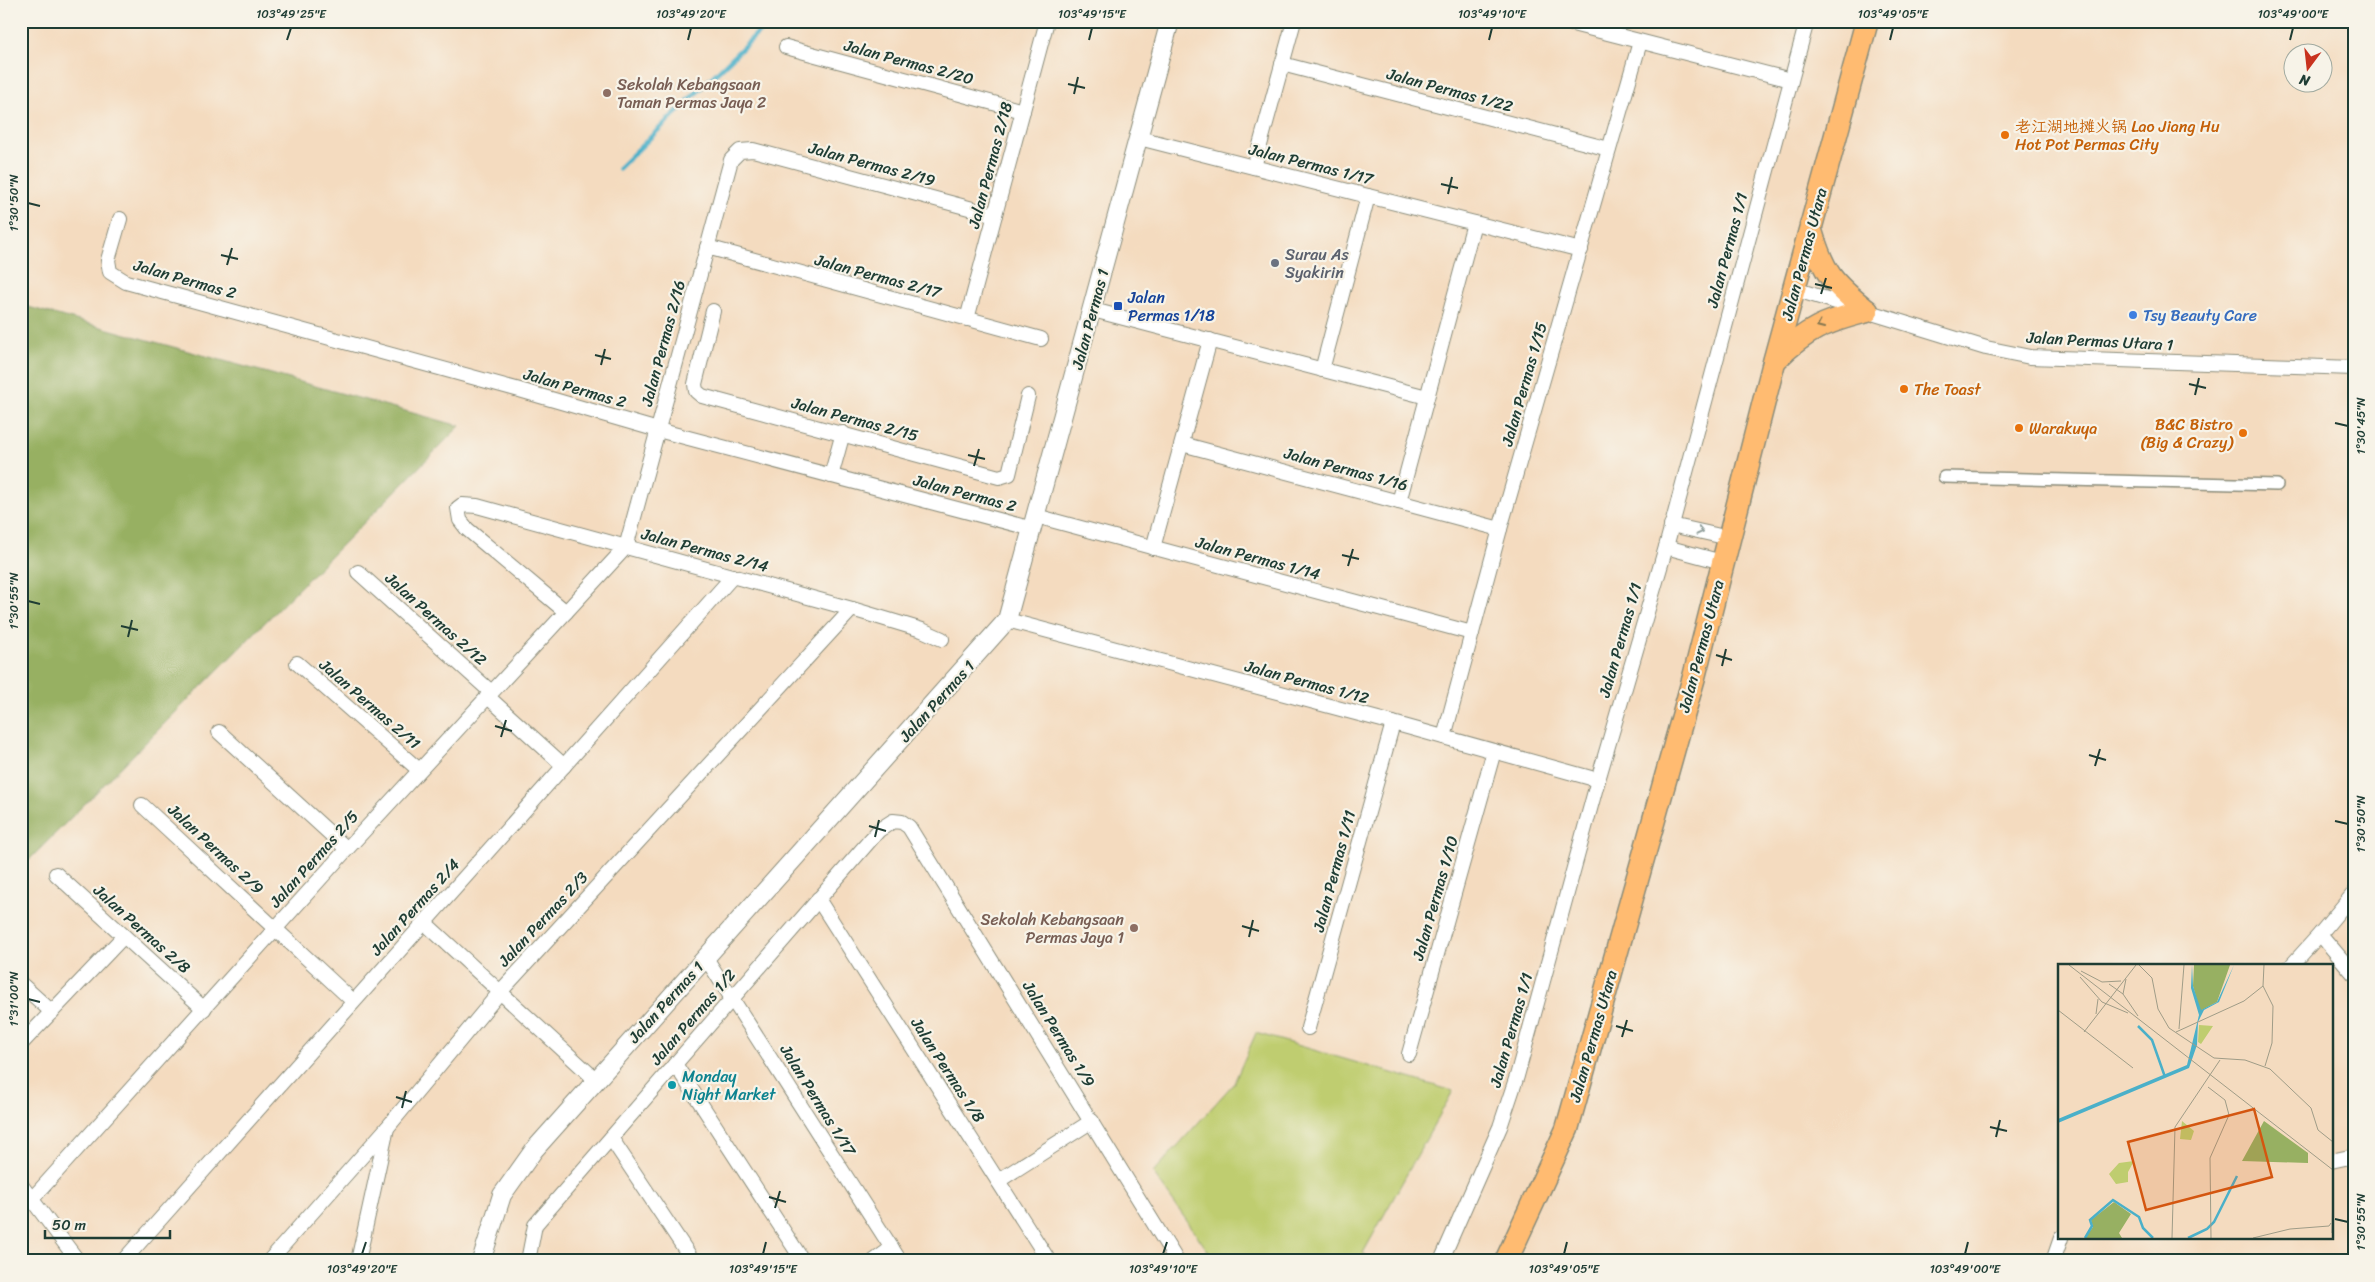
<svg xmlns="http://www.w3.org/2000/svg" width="2375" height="1282" font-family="Sriracha,'LXGW WenKai TC',sans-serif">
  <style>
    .green { fill: #bfcd6f; stroke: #6f8552 }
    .forest { fill: #97b062; stroke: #5b764b }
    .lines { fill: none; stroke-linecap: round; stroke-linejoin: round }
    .stream { stroke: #4ab0c9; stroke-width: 5 }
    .pedestrian-casing { stroke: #8a8c7a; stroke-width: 14 }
    .minor-casing { stroke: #8a8c7a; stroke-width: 16 }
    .tertiary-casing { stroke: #8a8c7a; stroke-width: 20 }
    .primary-casing { stroke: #8a8c7a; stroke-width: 25 }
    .pedestrian { stroke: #fff; stroke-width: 11 }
    .minor { stroke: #fff; stroke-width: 14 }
    .tertiary { stroke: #fff; stroke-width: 18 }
    .primary { stroke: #ffbb71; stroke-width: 22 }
    .oneway { stroke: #84764f }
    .oneway2 { stroke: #8f9e9a }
    .ticks { fill: none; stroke: #1f3d34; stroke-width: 2 }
    .education-dot { fill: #8d6e63; stroke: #f7f3e8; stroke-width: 2 }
    .food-dot { fill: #e8710a; stroke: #f7f3e8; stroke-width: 2 }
    .worship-dot { fill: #6b7280; stroke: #f7f3e8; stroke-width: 2 }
    .transit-dot { fill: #1a4fb4; stroke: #f7f3e8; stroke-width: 2 }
    .shop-dot { fill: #3f7fe0; stroke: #f7f3e8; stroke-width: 2 }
    .culture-dot { fill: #0f9aa8; stroke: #f7f3e8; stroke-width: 2 }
    .labels { text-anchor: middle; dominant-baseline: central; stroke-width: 4.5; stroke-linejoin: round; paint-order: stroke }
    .street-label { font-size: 16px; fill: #1f3d34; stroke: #f7f3e8 }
    .education-label { font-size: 16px; fill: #785e54; stroke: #f7f3e8; text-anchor: start }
    .food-label { font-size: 16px; fill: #c56008; stroke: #f7f3e8; text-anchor: start }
    .worship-label { font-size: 16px; fill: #5b616d; stroke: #f7f3e8; text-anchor: start }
    .transit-label { font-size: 16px; fill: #164399; stroke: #f7f3e8; text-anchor: start }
    .shop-label { font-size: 16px; fill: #366cbe; stroke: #f7f3e8; text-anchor: start }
    .culture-label { font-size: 16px; fill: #0d838f; stroke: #f7f3e8; text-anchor: start }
    .inset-river { fill: none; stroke: #4ab0c9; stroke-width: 2.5 }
    .inset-road { fill: none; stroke: #9f9c87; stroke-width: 1 }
    .view { fill: #d45610; fill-opacity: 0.15; stroke: #d45610; stroke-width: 2.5 }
    .inset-edge { fill: none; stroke: #1f3d34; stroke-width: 2.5 }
    .neatline { fill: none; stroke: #1f3d34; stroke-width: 2 }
    .ticks-label { font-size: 12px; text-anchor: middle; fill: #1f3d34 }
  </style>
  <rect width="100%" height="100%" fill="#f7f3e8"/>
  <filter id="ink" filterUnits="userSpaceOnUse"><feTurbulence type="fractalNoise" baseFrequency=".02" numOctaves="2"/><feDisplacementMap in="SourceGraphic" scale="10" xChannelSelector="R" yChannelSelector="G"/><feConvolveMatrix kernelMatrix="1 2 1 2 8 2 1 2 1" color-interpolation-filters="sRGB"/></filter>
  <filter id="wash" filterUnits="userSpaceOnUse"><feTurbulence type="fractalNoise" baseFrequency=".0096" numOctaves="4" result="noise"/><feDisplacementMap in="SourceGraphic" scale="20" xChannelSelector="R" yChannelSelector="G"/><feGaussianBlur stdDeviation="1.12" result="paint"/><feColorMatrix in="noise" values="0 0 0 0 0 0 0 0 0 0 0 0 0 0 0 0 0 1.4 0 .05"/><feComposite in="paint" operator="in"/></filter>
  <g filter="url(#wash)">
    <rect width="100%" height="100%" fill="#f4dbbf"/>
    <!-- green -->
    <polygon class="green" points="1256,1033 1453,1091 1363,1253 1371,1261 1215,1261 1153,1173 1234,1083"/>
    <!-- forest -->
    <polygon class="forest" points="21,305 460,426 21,868"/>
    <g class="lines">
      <!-- stream -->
      <polyline class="stream" points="619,168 770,21"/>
    </g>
  </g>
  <g filter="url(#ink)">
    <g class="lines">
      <!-- pedestrian casing -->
      <g class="pedestrian-casing">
        <polyline id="pedestrian" points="1944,477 2277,485"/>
      </g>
      <!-- minor casing -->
      <g class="minor-casing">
        <g id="minor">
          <polyline points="1561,21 1791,80"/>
          <polyline points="786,47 1023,111"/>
          <polyline points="1282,64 1609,149"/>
          <polyline points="1139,138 1581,250"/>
          <polyline points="1254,167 1294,21"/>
          <polyline points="120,219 108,260 110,272 126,282 516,389 658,430 1033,529"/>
          <polyline points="707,247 1041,339"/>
          <polyline points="1794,289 1986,348 2030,357 2354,368"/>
          <polyline points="1093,310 1427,397"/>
          <polyline points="713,311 695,384 696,391 702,396 999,477 1009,474 1028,396"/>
          <polyline points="967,319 1047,21"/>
          <polyline points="1322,370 1368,196"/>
          <polyline points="1182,444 1500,529"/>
          <polyline points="831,476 843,433"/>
          <polyline points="1399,502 1474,223"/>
          <polyline points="1036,516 1472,633"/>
          <polyline points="1671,525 1729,538"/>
          <polyline points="1666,547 1722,562"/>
          <polyline points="1153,548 1210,340"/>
          <polyline points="358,572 491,692"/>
          <polyline points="566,612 467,529 460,520 458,508 462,505 477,506 852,609 922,630 942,639"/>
          <polyline points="1007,620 1393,723 1598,780"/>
          <polyline points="297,663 419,770"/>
          <polyline points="487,696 564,766"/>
          <polyline points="219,732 347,849"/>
          <polyline points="1444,737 1500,529 1640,42"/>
          <polyline points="142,805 353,1001"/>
          <polyline points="56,874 204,1009"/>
          <polyline points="818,899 1049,1261"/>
          <polyline points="425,923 596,1080"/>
          <polyline points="2320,934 2354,974"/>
          <polyline points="706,958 900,1261"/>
          <polyline points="2291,966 2320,934 2354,893"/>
          <polyline points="21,984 52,1012"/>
          <polyline points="1308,1028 1393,723"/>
          <polyline points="21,1044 124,936"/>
          <polyline points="1409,1054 1494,751"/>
          <polyline points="675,1064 803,1261"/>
          <polyline points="611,1138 693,1261"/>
          <polyline points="2331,1161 2354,1156"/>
          <polyline points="998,1181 1092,1121"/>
          <polyline points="21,1185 78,1261"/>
          <polyline points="32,1199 347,849 626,547 731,160 740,151 753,150 995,215"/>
          <polyline points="123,1261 733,576"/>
          <polyline points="269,1261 387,1128 500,992 852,609"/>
          <polyline points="358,1261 387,1128"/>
          <polyline points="528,1261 535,1225 879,830 893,821 902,822 909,827 1177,1261"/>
          <polyline points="874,1261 892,1248"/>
          <polyline points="1441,1261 1500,1127 1517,1076 1598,780 1666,547 1807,21"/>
          <polyline points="2053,1261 2061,1238"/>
        </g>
      </g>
      <!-- tertiary casing -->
      <g class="tertiary-casing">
        <polyline id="tertiary" points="481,1261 502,1195 534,1150 1007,620 1170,21"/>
      </g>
      <!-- primary casing -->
      <g class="primary-casing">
        <g id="primary">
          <path d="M 1811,231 C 1824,274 1832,283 1867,311"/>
          <path d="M 1775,360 C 1807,329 1824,322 1867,311"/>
          <polyline points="1506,1261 1567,1129 1694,677 1774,362 1867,21"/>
        </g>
      </g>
      <!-- pedestrian -->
      <use href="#pedestrian" class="pedestrian"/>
      <!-- minor -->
      <use href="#minor" class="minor"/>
      <!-- tertiary -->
      <use href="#tertiary" class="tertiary"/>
      <!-- primary -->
      <use href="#primary" class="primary"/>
    </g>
    <!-- one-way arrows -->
    <defs><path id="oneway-chevron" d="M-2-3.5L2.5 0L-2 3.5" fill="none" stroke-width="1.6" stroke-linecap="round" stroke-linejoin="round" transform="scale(1.25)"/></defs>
    <use class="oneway" href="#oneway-chevron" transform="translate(1820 325) rotate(155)"/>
    <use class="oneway2" href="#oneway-chevron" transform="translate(1700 531) rotate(13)"/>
  </g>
  <!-- ticks -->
  <path class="ticks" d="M 287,40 L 291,28M 688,40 L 691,28M 1089,40 L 1092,28M 1489,40 L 1492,28M 1890,40 L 1893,28M 2290,40 L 2293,28M 1068,84 L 1085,88M 1074,94 L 1078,77M 1441,184 L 1458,188M 1448,194 L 1452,177M 28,203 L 40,206M 221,255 L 238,259M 227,265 L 232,248M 1815,284 L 1832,288M 1821,294 L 1826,278M 595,355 L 611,359M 601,365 L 605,349M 2189,384 L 2206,388M 2195,395 L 2199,378M 2335,423 L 2348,426M 968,455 L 985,459M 974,466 L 979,449M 1342,555 L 1359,559M 1348,566 L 1353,549M 28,601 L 40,604M 121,626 L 138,630M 128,637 L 132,620M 1716,655 L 1732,660M 1722,666 L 1726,649M 495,726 L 512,731M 501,737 L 506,720M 2089,755 L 2106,760M 2095,766 L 2100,749M 2335,821 L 2348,824M 869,826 L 886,831M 875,837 L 879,820M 1242,926 L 1259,931M 1249,937 L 1253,920M 28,999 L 40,1002M 1616,1026 L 1633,1031M 1622,1037 L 1627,1020M 396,1097 L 412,1102M 402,1108 L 406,1091M 1990,1127 L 2007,1131M 1996,1137 L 2000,1120M 769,1197 L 786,1202M 775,1208 L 780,1191M 2335,1219 L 2348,1222M 362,1254 L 366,1242M 763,1254 L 766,1242M 1163,1254 L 1167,1242M 1564,1254 L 1567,1242M 1965,1254 L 1968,1242"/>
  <!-- markers -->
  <g class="education-dot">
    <circle cx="607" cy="93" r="5"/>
    <circle cx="1134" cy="928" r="5"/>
  </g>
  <g class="food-dot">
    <circle cx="2005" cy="135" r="5"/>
    <circle cx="1904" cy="389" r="5"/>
    <circle cx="2019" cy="428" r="5"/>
    <circle cx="2243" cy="433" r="5"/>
  </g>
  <circle class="worship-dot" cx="1275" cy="263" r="5"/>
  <rect class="transit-dot" x="1113" y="301" width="10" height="10" rx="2.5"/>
  <circle class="shop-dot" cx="2133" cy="315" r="5"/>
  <circle class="culture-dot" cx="672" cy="1085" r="5"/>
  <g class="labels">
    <!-- street labels -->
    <g class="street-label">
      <text transform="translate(909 62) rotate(15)">Jalan Permas 2/20</text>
      <text transform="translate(1450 90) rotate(15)">Jalan Permas 1/22</text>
      <text transform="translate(872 164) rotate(15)">Jalan Permas 2/19</text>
      <text transform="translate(1311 164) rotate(14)">Jalan Permas 1/17</text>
      <text transform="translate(990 165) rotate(-75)">Jalan Permas 2/18</text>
      <text transform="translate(1727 250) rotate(-75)">Jalan Permas 1/1</text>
      <text transform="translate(1804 254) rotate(-75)">Jalan Permas Utara</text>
      <text transform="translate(878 276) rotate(15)">Jalan Permas 2/17</text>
      <text transform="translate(185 279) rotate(16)">Jalan Permas 2</text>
      <text transform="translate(1090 319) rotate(-75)">Jalan Permas 1</text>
      <text transform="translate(2100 341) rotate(3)">Jalan Permas Utara 1</text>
      <text transform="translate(663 343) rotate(-75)">Jalan Permas 2/16</text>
      <text transform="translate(1524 384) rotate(-74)">Jalan Permas 1/15</text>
      <text transform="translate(575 388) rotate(16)">Jalan Permas 2</text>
      <text transform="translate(855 419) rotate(15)">Jalan Permas 2/15</text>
      <text transform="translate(1346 469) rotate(15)">Jalan Permas 1/16</text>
      <text transform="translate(965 493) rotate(15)">Jalan Permas 2</text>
      <text transform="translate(705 550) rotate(15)">Jalan Permas 2/14</text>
      <text transform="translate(1258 558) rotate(15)">Jalan Permas 1/14</text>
      <text transform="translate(436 619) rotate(42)">Jalan Permas 2/12</text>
      <text transform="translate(1620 640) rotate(-74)">Jalan Permas 1/1</text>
      <text transform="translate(1701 646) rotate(-75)">Jalan Permas Utara</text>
      <text transform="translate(1307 682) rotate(15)">Jalan Permas 1/12</text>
      <text transform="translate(937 701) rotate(-48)">Jalan Permas 1</text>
      <text transform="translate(370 704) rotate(41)">Jalan Permas 2/11</text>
      <text transform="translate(216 849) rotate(43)">Jalan Permas 2/9</text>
      <text transform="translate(314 859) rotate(-48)">Jalan Permas 2/5</text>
      <text transform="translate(1334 871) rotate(-75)">Jalan Permas 1/11</text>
      <text transform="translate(1435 898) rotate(-74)">Jalan Permas 1/10</text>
      <text transform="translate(415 907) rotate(-48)">Jalan Permas 2/4</text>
      <text transform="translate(543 919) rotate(-47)">Jalan Permas 2/3</text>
      <text transform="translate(142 929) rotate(42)">Jalan Permas 2/8</text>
      <text transform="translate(666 1002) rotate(-48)">Jalan Permas 1</text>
      <text transform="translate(693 1017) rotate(-49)">Jalan Permas 1/2</text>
      <text transform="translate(1511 1030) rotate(-74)">Jalan Permas 1/1</text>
      <text transform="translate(1059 1034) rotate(58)">Jalan Permas 1/9</text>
      <text transform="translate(1593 1036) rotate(-74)">Jalan Permas Utara</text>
      <text transform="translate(948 1070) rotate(57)">Jalan Permas 1/8</text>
      <text transform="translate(818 1100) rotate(58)">Jalan Permas 1/17</text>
    </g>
    <!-- education labels -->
    <g class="education-label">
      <text x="617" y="84">Sekolah Kebangsaan<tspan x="617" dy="18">Taman Permas Jaya 2</tspan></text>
      <text x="1124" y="919" text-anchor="end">Sekolah Kebangsaan<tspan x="1124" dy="18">Permas Jaya 1</tspan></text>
    </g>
    <!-- food labels -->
    <g class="food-label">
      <text x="2015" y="126">老江湖地摊火锅 Lao Jiang Hu<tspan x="2015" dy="18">Hot Pot Permas City</tspan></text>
      <text x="1914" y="389">The Toast</text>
      <text x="2233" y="424" text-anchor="end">B&amp;C Bistro<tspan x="2233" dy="18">(Big &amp; Crazy)</tspan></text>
      <text x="2029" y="428">Warakuya</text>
    </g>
    <!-- worship labels -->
    <g class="worship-label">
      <text x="1285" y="254">Surau As<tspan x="1285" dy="18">Syakirin</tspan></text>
    </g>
    <!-- transit labels -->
    <g class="transit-label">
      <text x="1128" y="297">Jalan<tspan x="1128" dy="18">Permas 1/18</tspan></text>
    </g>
    <!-- shop labels -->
    <g class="shop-label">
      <text x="2143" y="315">Tsy Beauty Care</text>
    </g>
    <!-- culture labels -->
    <g class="culture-label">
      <text x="682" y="1076">Monday<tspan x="682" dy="18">Night Market</tspan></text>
    </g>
  </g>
  <!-- overview -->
  <g transform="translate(2058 964)">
    <rect width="275" height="275" fill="#f4dbbf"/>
    <path d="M 141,61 L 155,62 L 143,80 L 140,78 ZM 124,157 L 136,167 L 133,176 L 122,175 ZM 76,197 L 70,208 L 70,218 L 58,220 L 51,210 L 61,199 Z" fill="#bfcd6f"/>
    <path d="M 136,1 L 172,1 L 159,38 L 142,47 L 135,22 ZM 206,157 L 250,189 L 250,199 L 184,197 ZM 56,238 L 73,250 L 61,269 L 64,274 L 27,274 L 35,263 L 33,256 Z" fill="#97b062"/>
    <path d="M 134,1 L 135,22 L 143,46 L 159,38 L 176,1 L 161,38 L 146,46 L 140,58 L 139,81 L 131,104 L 0,159 L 0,155 L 129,101 L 141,51 L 133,24 Z" fill="#4ab0c9"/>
    <path class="inset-river" d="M 80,62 L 94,76 L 107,113M 27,274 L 34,262 L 32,256 L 55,236 L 81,253 L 85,264 L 95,274M 130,274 L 149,265 L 156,258 L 179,212"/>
    <path class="inset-road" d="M 11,1 L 275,206M 81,1 L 94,14 L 100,45 L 111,64 L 156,94 L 187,96 L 212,105 L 253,144 L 260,166 L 275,178M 206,1 L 205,22 L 215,42 L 214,79 L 207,102M 23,7 L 44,18 L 63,17M 22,13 L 44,38 L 70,49M 51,20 L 65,30 L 80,52M 65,30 L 68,15M 0,46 L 75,104M 38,50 L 40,35M 121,65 L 126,1M 26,68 L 78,1M 118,68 L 186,37 L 205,22M 150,123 L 167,136 L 171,151 L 152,194 L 153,274M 274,269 L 275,228M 114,274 L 117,163 L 162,96M 195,274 L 232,265 L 271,262 L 273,259"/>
    <path class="view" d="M 196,145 L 214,213 L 88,246 L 70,178 Z"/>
    <rect width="275" height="275" class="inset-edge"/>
  </g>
  <!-- margin -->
  <rect width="2375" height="1282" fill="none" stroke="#f7f3e8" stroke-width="55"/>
  <!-- north arrow -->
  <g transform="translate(2308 68) rotate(195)"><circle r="24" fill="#f7f3e8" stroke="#a1aaa0"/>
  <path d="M0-4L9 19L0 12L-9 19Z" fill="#c8321e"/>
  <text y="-8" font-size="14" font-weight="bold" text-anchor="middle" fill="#1f3d34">N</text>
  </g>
  <!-- scale -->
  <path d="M45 1230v8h125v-8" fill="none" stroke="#1f3d34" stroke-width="2.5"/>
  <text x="52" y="1230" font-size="15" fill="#1f3d34" stroke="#f7f3e8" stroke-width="4" paint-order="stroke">50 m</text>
  <rect x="28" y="28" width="2320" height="1226" class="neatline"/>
  <g class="ticks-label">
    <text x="291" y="18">103°49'25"E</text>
    <text x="691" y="18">103°49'20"E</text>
    <text x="1092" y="18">103°49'15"E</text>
    <text x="1492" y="18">103°49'10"E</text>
    <text x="1893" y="18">103°49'05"E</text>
    <text x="2293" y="18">103°49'00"E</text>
    <text transform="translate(14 203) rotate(-90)" y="4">1°30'50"N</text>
    <text transform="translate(2361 426) rotate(-90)" y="4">1°30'45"N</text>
    <text transform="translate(14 601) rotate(-90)" y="4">1°30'55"N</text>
    <text transform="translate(2361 824) rotate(-90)" y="4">1°30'50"N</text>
    <text transform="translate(14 999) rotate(-90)" y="4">1°31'00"N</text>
    <text transform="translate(2361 1222) rotate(-90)" y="4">1°30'55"N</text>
    <text x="362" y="1273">103°49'20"E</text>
    <text x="763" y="1273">103°49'15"E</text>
    <text x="1163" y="1273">103°49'10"E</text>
    <text x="1564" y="1273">103°49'05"E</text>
    <text x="1965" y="1273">103°49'00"E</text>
  </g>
</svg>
